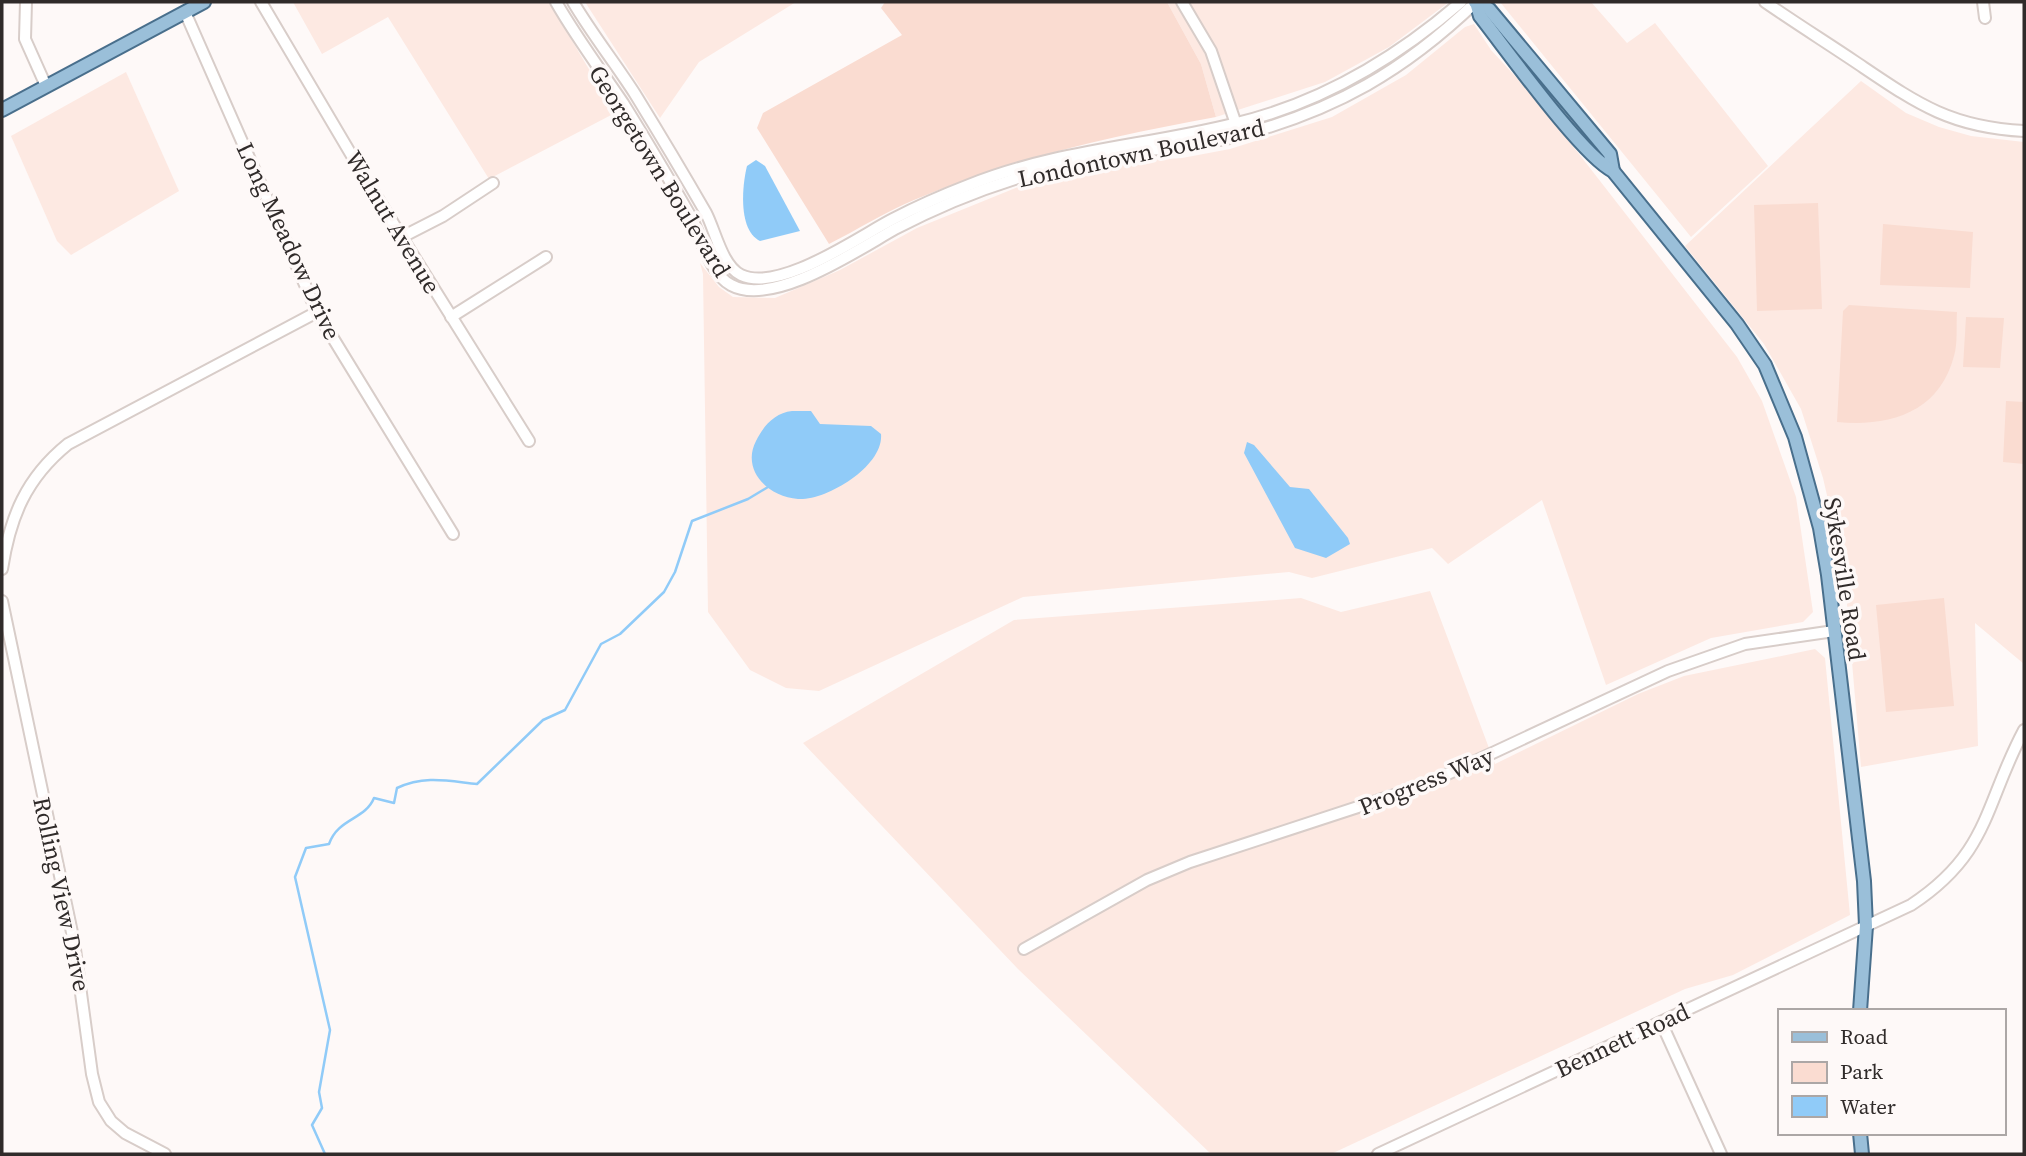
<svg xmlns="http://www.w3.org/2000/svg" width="2026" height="1156" font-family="'Source Serif 4',serif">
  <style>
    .built { fill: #fde9e2 }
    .green { fill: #fadcd1 }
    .water { fill: #90cbf8 }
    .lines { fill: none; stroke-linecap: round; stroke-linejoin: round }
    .stream { stroke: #90cbf8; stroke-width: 2.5 }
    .minor-casing { stroke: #d8cdc9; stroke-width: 14 }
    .major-casing { stroke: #496f8c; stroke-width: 16 }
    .minor { stroke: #fff; stroke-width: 10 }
    .major { stroke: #9abfd9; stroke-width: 12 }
    .labels { text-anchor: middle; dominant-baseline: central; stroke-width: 7; stroke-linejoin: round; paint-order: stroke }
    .street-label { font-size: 24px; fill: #302b2a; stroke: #fef9f8 }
  </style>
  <rect width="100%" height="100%" fill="#fef9f8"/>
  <!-- built -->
  <g class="built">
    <polygon points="293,2 549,2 615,113 489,179 388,17 322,54"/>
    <polygon points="585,2 796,2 699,62 660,118"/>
    <polygon points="1167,2 1449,2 1389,47 1325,82 1216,117 1201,64"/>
    <polygon points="1500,2 1591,2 1627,43 1655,23 1768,166 1691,237"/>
    <polygon points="1474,24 1491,50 1537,100 1737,357 1762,401 1796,497 1813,612 1803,622 1711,638 1606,685 1542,500 1448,564 1432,548 1312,578 1289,572 1023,597 819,691 786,688 750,670 708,612 703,274 700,263 719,287 733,297 775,298 840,270 917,228 1038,179 1101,163 1182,158 1230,149 1332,117 1406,75 1465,27"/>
    <polygon points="126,72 179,191 71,255 57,241 11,136"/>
    <polygon points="1861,81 1906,113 1939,127 1971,136 2024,142 2024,664 1975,623 1978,746 1861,767 1844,569 1823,478 1801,409 1764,344 1685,246"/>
    <polygon points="1430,591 1495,764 1638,694 1684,676 1815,649 1825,658 1850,915 1733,975 1685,989 1331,1154 1211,1154 1018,969 803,743 1014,620 1301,598 1341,612"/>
  </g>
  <!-- green -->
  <g class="green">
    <path d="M 885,2 L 1167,2 L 1201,64 L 1216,117 C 1112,136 1012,158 914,200 C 885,212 857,230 829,244 L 757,128 L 763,113 L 902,35 L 881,8 Z"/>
    <polygon points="1818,203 1822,309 1757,311 1754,205"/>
    <polygon points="1883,224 1973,232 1970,288 1880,285"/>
    <path d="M 1849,305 L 1957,312 C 1956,326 1958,343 1954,356 C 1939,413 1889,427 1837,422 L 1843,311 Z"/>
    <polygon points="1966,317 2004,318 2000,368 1963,367"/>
    <polygon points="2006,401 2024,402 2024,464 2003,462"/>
    <polygon points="1944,598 1954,706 1886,712 1876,605"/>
  </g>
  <!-- water -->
  <g class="water">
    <path d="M 756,160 L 765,166 L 800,231 L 760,241 C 738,230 742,186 747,166 Z"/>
    <path d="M 792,411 L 811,411 L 820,424 L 871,426 L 881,434 C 884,466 826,501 798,499 C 768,497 741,470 756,441 C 764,425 775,413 792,411 Z"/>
    <polygon points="1247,442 1254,445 1290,487 1309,489 1348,538 1350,544 1326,558 1295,548 1244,453"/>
  </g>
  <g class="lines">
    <!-- stream -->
    <path class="stream" d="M 325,1154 L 312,1125 L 322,1108 L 319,1092 L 330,1030 L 295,877 L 306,848 L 329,844 C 338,818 365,820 374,798 L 394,803 L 397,788 C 425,775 448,781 477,784 L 543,720 L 565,710 L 601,644 L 620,634 L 664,592 L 675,572 L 692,521 L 748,499 L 768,487"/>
    <!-- minor casing -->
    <g class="minor-casing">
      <g id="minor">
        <polyline points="26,2 25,39 46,86"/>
        <polyline points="261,2 368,183 529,441"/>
        <path d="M 556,2 C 576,37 600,69 623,103 C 646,140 669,179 691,217 C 702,238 709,273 731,285 C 773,308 859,249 895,229 C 965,192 1041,167 1119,154 C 1159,148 1199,146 1238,136 C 1336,110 1404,71 1476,2"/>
        <path d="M 573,2 C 592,34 615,63 635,94 C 659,133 683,173 706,213 C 715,230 722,266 741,275 C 780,293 858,237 893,219 C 918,206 943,195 969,185 C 1056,150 1144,146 1233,124 C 1319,104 1395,59 1461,2"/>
        <polyline points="1182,2 1211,51 1238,130"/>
        <path d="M 1765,2 C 1794,22 1824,41 1854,61 C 1915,102 1948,127 2024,131"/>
        <polyline points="1983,2 1985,18"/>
        <polyline points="185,12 317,312 453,534"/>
        <polyline points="402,237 443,216 493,183"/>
        <polyline points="451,317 546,257"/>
        <path d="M 2,569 C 10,517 26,478 68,444 L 317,312"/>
        <polyline points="2,601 74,942 92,1074 99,1102 111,1121 125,1133 165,1154"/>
        <polyline points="1024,949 1147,880 1190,862 1422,786 1668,671 1745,644 1834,631"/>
        <polyline points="1661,1022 1721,1154"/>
        <path d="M 1378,1154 L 1911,905 C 1990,853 1984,805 2024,730"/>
      </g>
    </g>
    <!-- major casing -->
    <g class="major-casing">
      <g id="major">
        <polyline points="1475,2 1489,9 1610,154 1613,171"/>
        <path d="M 1476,2 L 1480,16 C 1506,49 1582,156 1613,171 L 1737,324 L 1765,365 L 1795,437 L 1820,528 L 1828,575 L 1864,881 L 1866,926 L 1860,1011"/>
        <polyline points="2,110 204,2"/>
        <polyline points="1860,1133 1862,1154"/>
      </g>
    </g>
    <!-- minor -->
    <use href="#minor" class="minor"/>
    <!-- major -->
    <use href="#major" class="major"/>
  </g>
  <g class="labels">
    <!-- street labels -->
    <g class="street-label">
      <text transform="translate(1141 153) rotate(-12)">Londontown Boulevard</text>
      <text transform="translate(660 171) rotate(58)">Georgetown Boulevard</text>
      <text transform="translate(393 222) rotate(59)">Walnut Avenue</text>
      <text transform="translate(289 241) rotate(65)">Long Meadow Drive</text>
      <text transform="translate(1845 579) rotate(81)">Sykesville Road</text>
      <text transform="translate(1426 781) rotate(-22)">Progress Way</text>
      <text transform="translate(62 894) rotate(78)">Rolling View Drive</text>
      <text transform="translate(1622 1040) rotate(-25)">Bennett Road</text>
    </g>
  </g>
  <!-- border -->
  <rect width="2026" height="1156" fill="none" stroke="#302b2a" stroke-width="7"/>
  <!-- legend -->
  <rect x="1778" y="1009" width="228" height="126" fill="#fef9f8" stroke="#aca7a6" stroke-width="2"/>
  <rect x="1792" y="1032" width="35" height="10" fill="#9abfd9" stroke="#aca7a6" stroke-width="2"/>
  <text x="1840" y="1044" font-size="21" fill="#302b2a">Road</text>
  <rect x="1792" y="1062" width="35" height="21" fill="#fadcd1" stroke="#aca7a6" stroke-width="2"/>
  <text x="1840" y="1079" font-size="21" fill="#302b2a">Park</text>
  <rect x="1792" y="1096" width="35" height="21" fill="#90cbf8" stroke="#aca7a6" stroke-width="2"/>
  <text x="1840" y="1114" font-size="21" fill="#302b2a">Water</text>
</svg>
